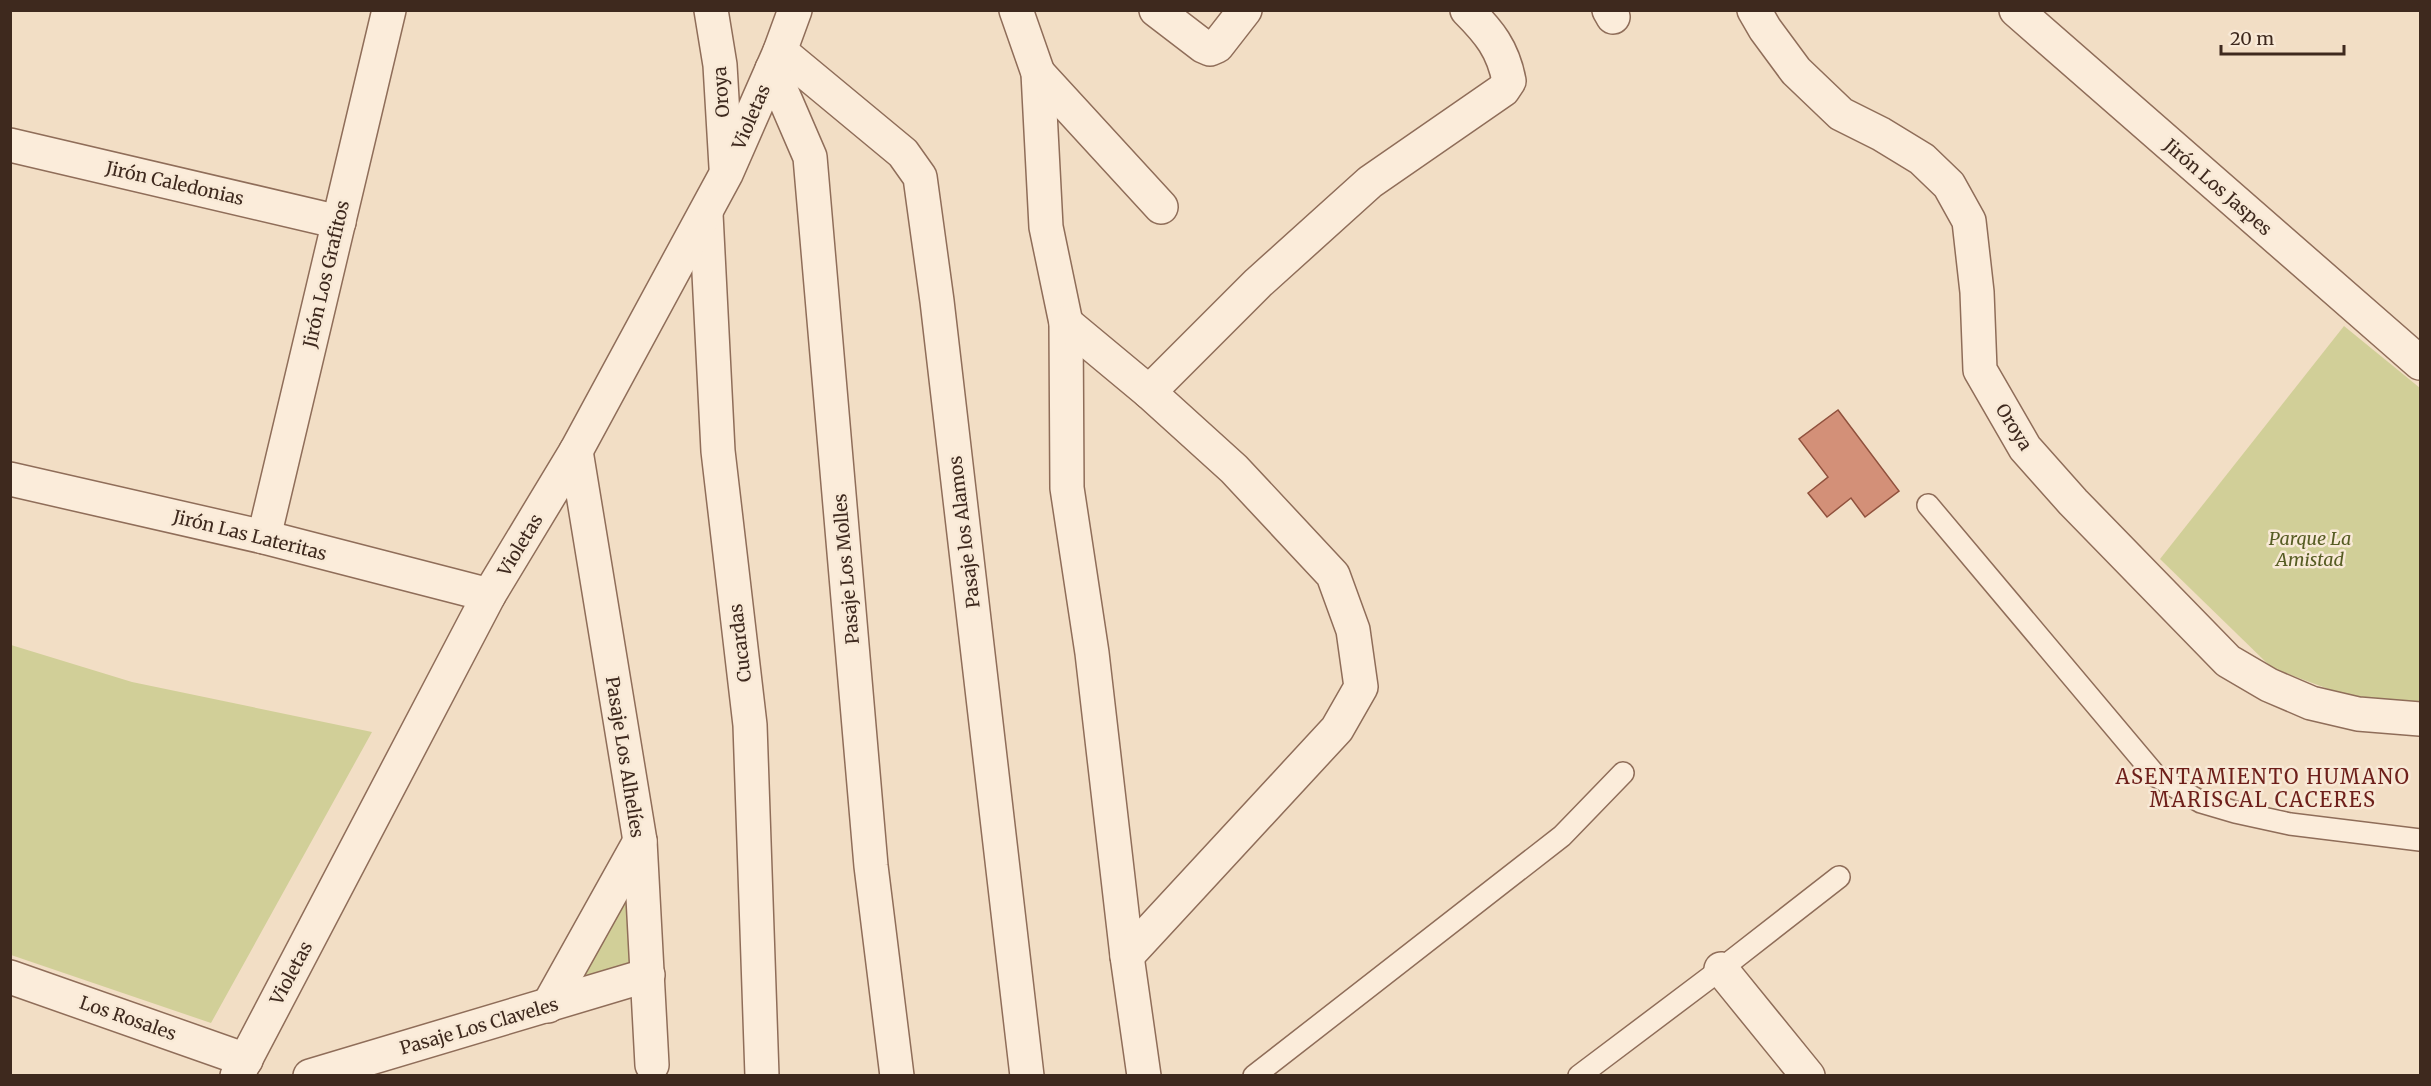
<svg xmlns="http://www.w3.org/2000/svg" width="2431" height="1086" font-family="Merriweather,serif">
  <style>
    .green { fill: #d1cf98 }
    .building { fill: #d39078; stroke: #90513d; stroke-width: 1.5 }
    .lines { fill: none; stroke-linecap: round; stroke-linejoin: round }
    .service-casing { stroke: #8f6d59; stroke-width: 24 }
    .minor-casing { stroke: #8f6d59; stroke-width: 36 }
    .service { stroke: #fbecda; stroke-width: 21 }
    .minor { stroke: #fbecda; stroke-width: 33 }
    .labels { text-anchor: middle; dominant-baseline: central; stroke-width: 5; stroke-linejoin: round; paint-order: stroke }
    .street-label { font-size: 18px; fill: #3e291e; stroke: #f8e9d6 }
    .park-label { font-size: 18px; font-style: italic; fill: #565c23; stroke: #f8e9d6 }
    .neighbourhood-label { font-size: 20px; letter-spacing: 1.5px; fill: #6e1f1a; stroke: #f8e9d6 }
  </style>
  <rect width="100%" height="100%" fill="#f2dec5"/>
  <!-- green -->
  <g class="green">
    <polygon points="2344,326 2420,388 2420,706 2398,705 2342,694 2272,668 2160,559"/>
    <polygon points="11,645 132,682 372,732 211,1023 11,955"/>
    <polygon points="631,880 642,967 567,988"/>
  </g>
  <!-- building -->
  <polygon class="building" points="1838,410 1899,491 1865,517 1851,498 1827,517 1808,493 1828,477 1799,439"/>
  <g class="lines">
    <!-- service casing -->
    <g class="service-casing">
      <g id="service">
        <polyline points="1928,505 2156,776 2201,802 2235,812 2290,824 2420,840"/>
        <polyline points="1254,1076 1562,836 1623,773"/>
        <polyline points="1579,1076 1721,969 1839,877"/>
      </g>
    </g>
    <!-- minor casing -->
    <g class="minor-casing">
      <g id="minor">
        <polyline points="711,10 720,65 726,167"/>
        <polyline points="1016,10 1038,73 1046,227 1066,323 1067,488 1092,653 1127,956 1144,1076"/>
        <polyline points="1156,10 1203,46 1210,49 1217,46 1245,10"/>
        <polyline points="1609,10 1613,17"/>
        <polyline points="1754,10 1765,29 1796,71 1841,114 1881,134 1922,159 1949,185 1969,221 1977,292 1980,370 2025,448 2073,502 2228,661 2269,685 2311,703 2358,714 2420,719"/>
        <polyline points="2016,10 2420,363"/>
        <polyline points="780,51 903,153 920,177 937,301 1027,1076"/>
        <polyline points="772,69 810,157 871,866 897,1076"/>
        <polyline points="1038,73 1161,207"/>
        <polyline points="10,145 339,222"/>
        <polyline points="706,214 718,451 750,725 762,1076"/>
        <polyline points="1066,323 1149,392 1234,469 1333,575 1353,630 1361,687 1337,729 1127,956"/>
        <path d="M 1149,392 L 1258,283 L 1370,182 L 1503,90 L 1509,81 C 1503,49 1489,32 1467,10"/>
        <polyline points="576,451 640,841 652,1065"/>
        <polyline points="10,479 264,537 489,595"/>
        <polyline points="264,537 389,10"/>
        <polyline points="1721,969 1808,1076"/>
        <polyline points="10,977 246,1060"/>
        <polyline points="548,1006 640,841"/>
        <polyline points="237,1076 489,595 576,451 726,174 780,51 795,10"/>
        <polyline points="310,1076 648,975"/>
      </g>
    </g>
    <!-- service -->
    <use href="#service" class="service"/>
    <!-- minor -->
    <use href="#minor" class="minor"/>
  </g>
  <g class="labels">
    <!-- street labels -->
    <g class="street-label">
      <text transform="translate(721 92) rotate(-94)">Oroya</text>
      <text transform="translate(751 117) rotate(-67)">Violetas</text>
      <text transform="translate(175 183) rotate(13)">Jirón Caledonias</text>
      <text transform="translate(2218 187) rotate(41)">Jirón Los Jaspes</text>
      <text transform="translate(326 274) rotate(-77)">Jirón Los Grafitos</text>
      <text transform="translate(2014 427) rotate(58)">Oroya</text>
      <text transform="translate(964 532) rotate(-97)">Pasaje los Alamos</text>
      <text transform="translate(250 535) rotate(14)">Jirón Las Lateritas</text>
      <text transform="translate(520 545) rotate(-59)">Violetas</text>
      <text transform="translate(846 569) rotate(-95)">Pasaje Los Molles</text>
      <text transform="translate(740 643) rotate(-97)">Cucardas</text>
      <text transform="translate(625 757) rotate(81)">Pasaje Los Alhelíes</text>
      <text transform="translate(291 973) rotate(-62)">Violetas</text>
      <text transform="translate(128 1018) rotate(19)">Los Rosales</text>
      <text transform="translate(479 1026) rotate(-16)">Pasaje Los Claveles</text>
    </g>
    <!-- park labels -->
    <g class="park-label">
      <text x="2310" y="538">Parque La<tspan x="2310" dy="21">Amistad</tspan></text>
    </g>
    <!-- neighbourhood labels -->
    <g class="neighbourhood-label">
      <text x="2263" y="776">ASENTAMIENTO HUMANO<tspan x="2263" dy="23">MARISCAL CACERES</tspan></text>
    </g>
  </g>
  <!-- border -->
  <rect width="2431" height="1086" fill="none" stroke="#3e291e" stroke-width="24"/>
  <!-- scale -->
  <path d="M2221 45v9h123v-9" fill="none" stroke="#3e291e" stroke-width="3"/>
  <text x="2230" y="45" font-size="18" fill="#3e291e" stroke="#f8e9d6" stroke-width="4.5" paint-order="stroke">20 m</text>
</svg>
